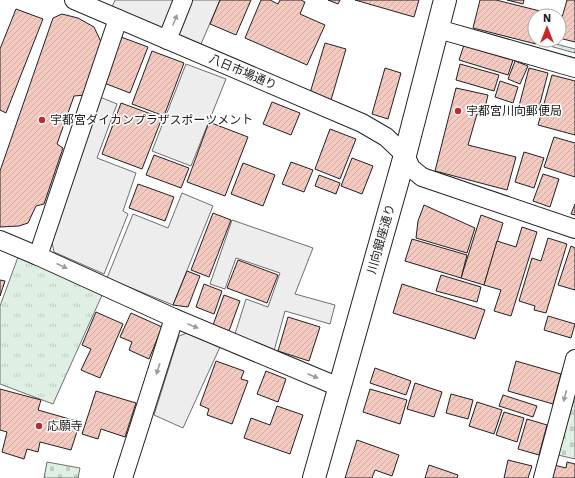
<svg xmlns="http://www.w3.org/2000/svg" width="575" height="478" font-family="'Work Sans','Noto Sans JP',sans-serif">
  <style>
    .cemetery { fill: url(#cemetery-stones); stroke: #6f6f6f }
    .park { fill: url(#park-tufts); stroke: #6f6f6f }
    .garden { fill: url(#garden-furrows); stroke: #6f6f6f }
    .parking { fill: #ededed; stroke: #6f6f6f }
    .building { fill: url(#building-hatch); stroke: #222 }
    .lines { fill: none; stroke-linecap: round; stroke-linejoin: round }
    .street-casing { stroke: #222; stroke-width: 20 }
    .primary-casing { stroke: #222; stroke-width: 24 }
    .street { stroke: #fff; stroke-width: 18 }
    .primary { stroke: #fff; stroke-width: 22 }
    .oneway { fill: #9c9c9c }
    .poi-dot { fill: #c62828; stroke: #fff; stroke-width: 1.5 }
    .labels { text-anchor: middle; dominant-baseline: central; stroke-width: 3; stroke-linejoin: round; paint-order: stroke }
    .street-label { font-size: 12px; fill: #222; stroke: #fff }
    .poi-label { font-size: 12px; fill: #222; stroke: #fff; text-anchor: start }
  </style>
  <defs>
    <pattern id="cemetery-stones" width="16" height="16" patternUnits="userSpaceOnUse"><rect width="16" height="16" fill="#e0efe3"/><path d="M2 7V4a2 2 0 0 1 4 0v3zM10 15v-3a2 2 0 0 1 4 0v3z" fill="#c0cdc2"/></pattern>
    <pattern id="park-tufts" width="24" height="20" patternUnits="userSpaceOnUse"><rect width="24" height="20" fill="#e0efe3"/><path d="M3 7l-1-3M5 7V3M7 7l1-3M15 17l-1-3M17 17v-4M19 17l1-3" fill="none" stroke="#c0cdc2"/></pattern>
    <pattern id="garden-furrows" width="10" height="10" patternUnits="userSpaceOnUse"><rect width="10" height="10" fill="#e0efe3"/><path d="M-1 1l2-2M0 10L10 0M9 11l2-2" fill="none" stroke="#c0cdc2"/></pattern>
    <pattern id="building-hatch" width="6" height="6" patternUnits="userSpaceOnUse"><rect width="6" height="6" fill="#f3c9c0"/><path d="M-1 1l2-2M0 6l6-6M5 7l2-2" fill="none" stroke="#d0aca5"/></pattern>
  </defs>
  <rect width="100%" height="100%" fill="#fff"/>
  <!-- cemetery -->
  <g class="cemetery">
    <polygon points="575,396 575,459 558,455"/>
    <polygon points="47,462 80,468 78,478 44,478"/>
  </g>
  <!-- park -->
  <polygon class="park" points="18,257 103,293 53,404 0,384 0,306"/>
  <!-- garden -->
  <polygon class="garden" points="539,40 545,40 545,41 575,49 575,53 539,43"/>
  <!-- parking -->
  <g class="parking">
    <polygon points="115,0 177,0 165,29 118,19 112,7"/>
    <polygon points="188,0 220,0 201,44 174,33"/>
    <polygon points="186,64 226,79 191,166 152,151"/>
    <polygon points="100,97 117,104 97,158 136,173 123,211 128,214 104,274 54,252 51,237"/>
    <polygon points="182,193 213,206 173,305 107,278 133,214 168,228"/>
    <polygon points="232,220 313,248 295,294 335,305 330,324 285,311 274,351 234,337 246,299 268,307 280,273 236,258 225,289 210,284"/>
    <polygon points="187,333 220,347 183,428 154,415 175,348 179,336"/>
  </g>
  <!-- building -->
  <g class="building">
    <polygon points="220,0 251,0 236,35 210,24"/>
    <polygon points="261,0 270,0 278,4 280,0 301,0 305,2 300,14 325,25 307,65 245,38"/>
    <polygon points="328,0 340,0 338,4"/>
    <polygon points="355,0 419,0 414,17"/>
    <polygon points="480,0 496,0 544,12 544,16 535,16 535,40 537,40 536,44 473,28"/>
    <polygon points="507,0 524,0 523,4"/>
    <polygon points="567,0 575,0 575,42 559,38 559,28"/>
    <polygon points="16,9 43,19 6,113 0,110 0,49"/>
    <polygon points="62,14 78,18 94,27 102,44 86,95 74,96 57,144 63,148 44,204 36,206 28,223 19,226 0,227 0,171 53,18"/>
    <polygon points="121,37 148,47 130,93 104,83"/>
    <polygon points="325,43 346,49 331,100 310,93"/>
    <polygon points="464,45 513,60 508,75 459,60"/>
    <polygon points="152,51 184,63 164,116 132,104"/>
    <polygon points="515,61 528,66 520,84 508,79"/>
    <polygon points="460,64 499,75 494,91 456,80"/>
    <polygon points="385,68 401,73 388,119 372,114"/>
    <polygon points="529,68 548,73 538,111 519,106"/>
    <polygon points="552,75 575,81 575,135 538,125"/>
    <polygon points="500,81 518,87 513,103 495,97"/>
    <polygon points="456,88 488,95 483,116 477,114 468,145 516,157 507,190 435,171"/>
    <polygon points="272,102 300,113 291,135 263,124"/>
    <polygon points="121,103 162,118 142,169 102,154"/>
    <polygon points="209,122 248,137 225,196 187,182"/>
    <polygon points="330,129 356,139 340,179 315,169"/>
    <polygon points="554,137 575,143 575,177 544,167"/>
    <polygon points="524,152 544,158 534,188 515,182"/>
    <polygon points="154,155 189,168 181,188 146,175"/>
    <polygon points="352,158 373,166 362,194 341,186"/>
    <polygon points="291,162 313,170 304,192 282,184"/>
    <polygon points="243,163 275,175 263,206 231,194"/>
    <polygon points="543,174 559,179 550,207 533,201"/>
    <polygon points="319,175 340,183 336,194 315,186"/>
    <polygon points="138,184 174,197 165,221 129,208"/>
    <polygon points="575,204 575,215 571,214"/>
    <polygon points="424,205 475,228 467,253 416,238 418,221"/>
    <polygon points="213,213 231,220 209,277 191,270"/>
    <polygon points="481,215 503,223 484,285 461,278"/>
    <polygon points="522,227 537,232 511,316 494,311 501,290 484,285 497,241 516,247"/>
    <polygon points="548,238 567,244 546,313 534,310 535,306 519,301 532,258 541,261"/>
    <polygon points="412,239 467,255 461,278 405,261"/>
    <polygon points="571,246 575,248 575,290 558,285"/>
    <polygon points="238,260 278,275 267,303 227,288"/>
    <polygon points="187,271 200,276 188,307 173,305"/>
    <polygon points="441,275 481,287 477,302 436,291"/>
    <polygon points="0,280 5,281 0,296"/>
    <polygon points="204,284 222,291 214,314 196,307"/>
    <polygon points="402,284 485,310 475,339 393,313"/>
    <polygon points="224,295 240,301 229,331 213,325"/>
    <polygon points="96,312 123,324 100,378 81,370 91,349 82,345"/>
    <polygon points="131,313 162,327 149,359 129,350 132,342 120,337"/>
    <polygon points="548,316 575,324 571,338 544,330"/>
    <polygon points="288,317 320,327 309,361 278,351"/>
    <polygon points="216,361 244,371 241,379 248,381 232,424 207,415 209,409 200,405"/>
    <polygon points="516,361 561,374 553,404 508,391"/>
    <polygon points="375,368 411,381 406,395 370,383"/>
    <polygon points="266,371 286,379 278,402 257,394"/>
    <polygon points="415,383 442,392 434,417 407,409"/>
    <polygon points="0,389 41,400 38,410 80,422 71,450 40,442 38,452 27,449 24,459 2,452 7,432 0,430"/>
    <polygon points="370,389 407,400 400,424 363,412"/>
    <polygon points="96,391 136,403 125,437 101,429 98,439 82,434"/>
    <polygon points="451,394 473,400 468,419 446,413"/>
    <polygon points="503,395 537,406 533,417 499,406"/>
    <polygon points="477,402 502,410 494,434 469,426"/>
    <polygon points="277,406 303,415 290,454 244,438 251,418 270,425"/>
    <polygon points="504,412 524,418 517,442 496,435"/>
    <polygon points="527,419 547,425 539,455 518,449"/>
    <polygon points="357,440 399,455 392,476 375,470 372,478 345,478"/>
    <polygon points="508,460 532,466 528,478 504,478"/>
    <polygon points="567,462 575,464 575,478 550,478 554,465 566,468"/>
    <polygon points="429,465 458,475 457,478 425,478"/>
  </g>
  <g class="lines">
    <!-- street casing -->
    <g class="street-casing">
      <g id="street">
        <polyline points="74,0 362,123 386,137 405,155 411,168 422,177 575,229"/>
        <polyline points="438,29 575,68"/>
        <polyline points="167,40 183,0"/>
        <polyline points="0,240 38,256 174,318 339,387"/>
        <polyline points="38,256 118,19"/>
        <polyline points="123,478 174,318"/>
        <polyline points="543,478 575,359"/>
      </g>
    </g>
    <!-- primary casing -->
    <g class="primary-casing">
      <polyline id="primary" points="314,478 405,155 445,0"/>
    </g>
    <!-- street -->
    <use href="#street" class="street"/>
    <!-- primary -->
    <use href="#primary" class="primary"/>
  </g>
  <!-- one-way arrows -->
  <defs><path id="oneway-solid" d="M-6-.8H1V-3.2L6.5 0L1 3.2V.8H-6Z"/></defs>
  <g class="oneway">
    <use href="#oneway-solid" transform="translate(175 20) rotate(-68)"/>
    <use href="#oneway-solid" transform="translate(62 266) rotate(25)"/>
    <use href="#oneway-solid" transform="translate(193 326) rotate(23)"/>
    <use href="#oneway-solid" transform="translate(158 369) rotate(108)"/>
    <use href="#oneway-solid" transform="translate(313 376) rotate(23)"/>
    <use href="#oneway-solid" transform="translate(565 396) rotate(105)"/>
  </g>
  <!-- markers -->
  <g class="poi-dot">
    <circle cx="458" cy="111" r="4"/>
    <circle cx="42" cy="120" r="4"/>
    <circle cx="39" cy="426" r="4"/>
  </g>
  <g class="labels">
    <!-- street labels -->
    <g class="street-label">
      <text transform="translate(243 72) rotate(23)">八日市場通り</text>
      <text transform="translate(381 239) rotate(-74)">川向銀座通り</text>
    </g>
    <!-- poi labels -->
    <g class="poi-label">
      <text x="466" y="111">宇都宮川向郵便局</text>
      <text x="50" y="120">宇都宮ダイカンプラザスポーツメント</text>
      <text x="47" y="426">応願寺</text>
    </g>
  </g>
  <!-- north arrow -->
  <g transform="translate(547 28)"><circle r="19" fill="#ffffff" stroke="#a7a7a7"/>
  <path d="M0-3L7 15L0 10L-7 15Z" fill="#c62828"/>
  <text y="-6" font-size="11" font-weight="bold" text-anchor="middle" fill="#222222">N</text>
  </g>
</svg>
